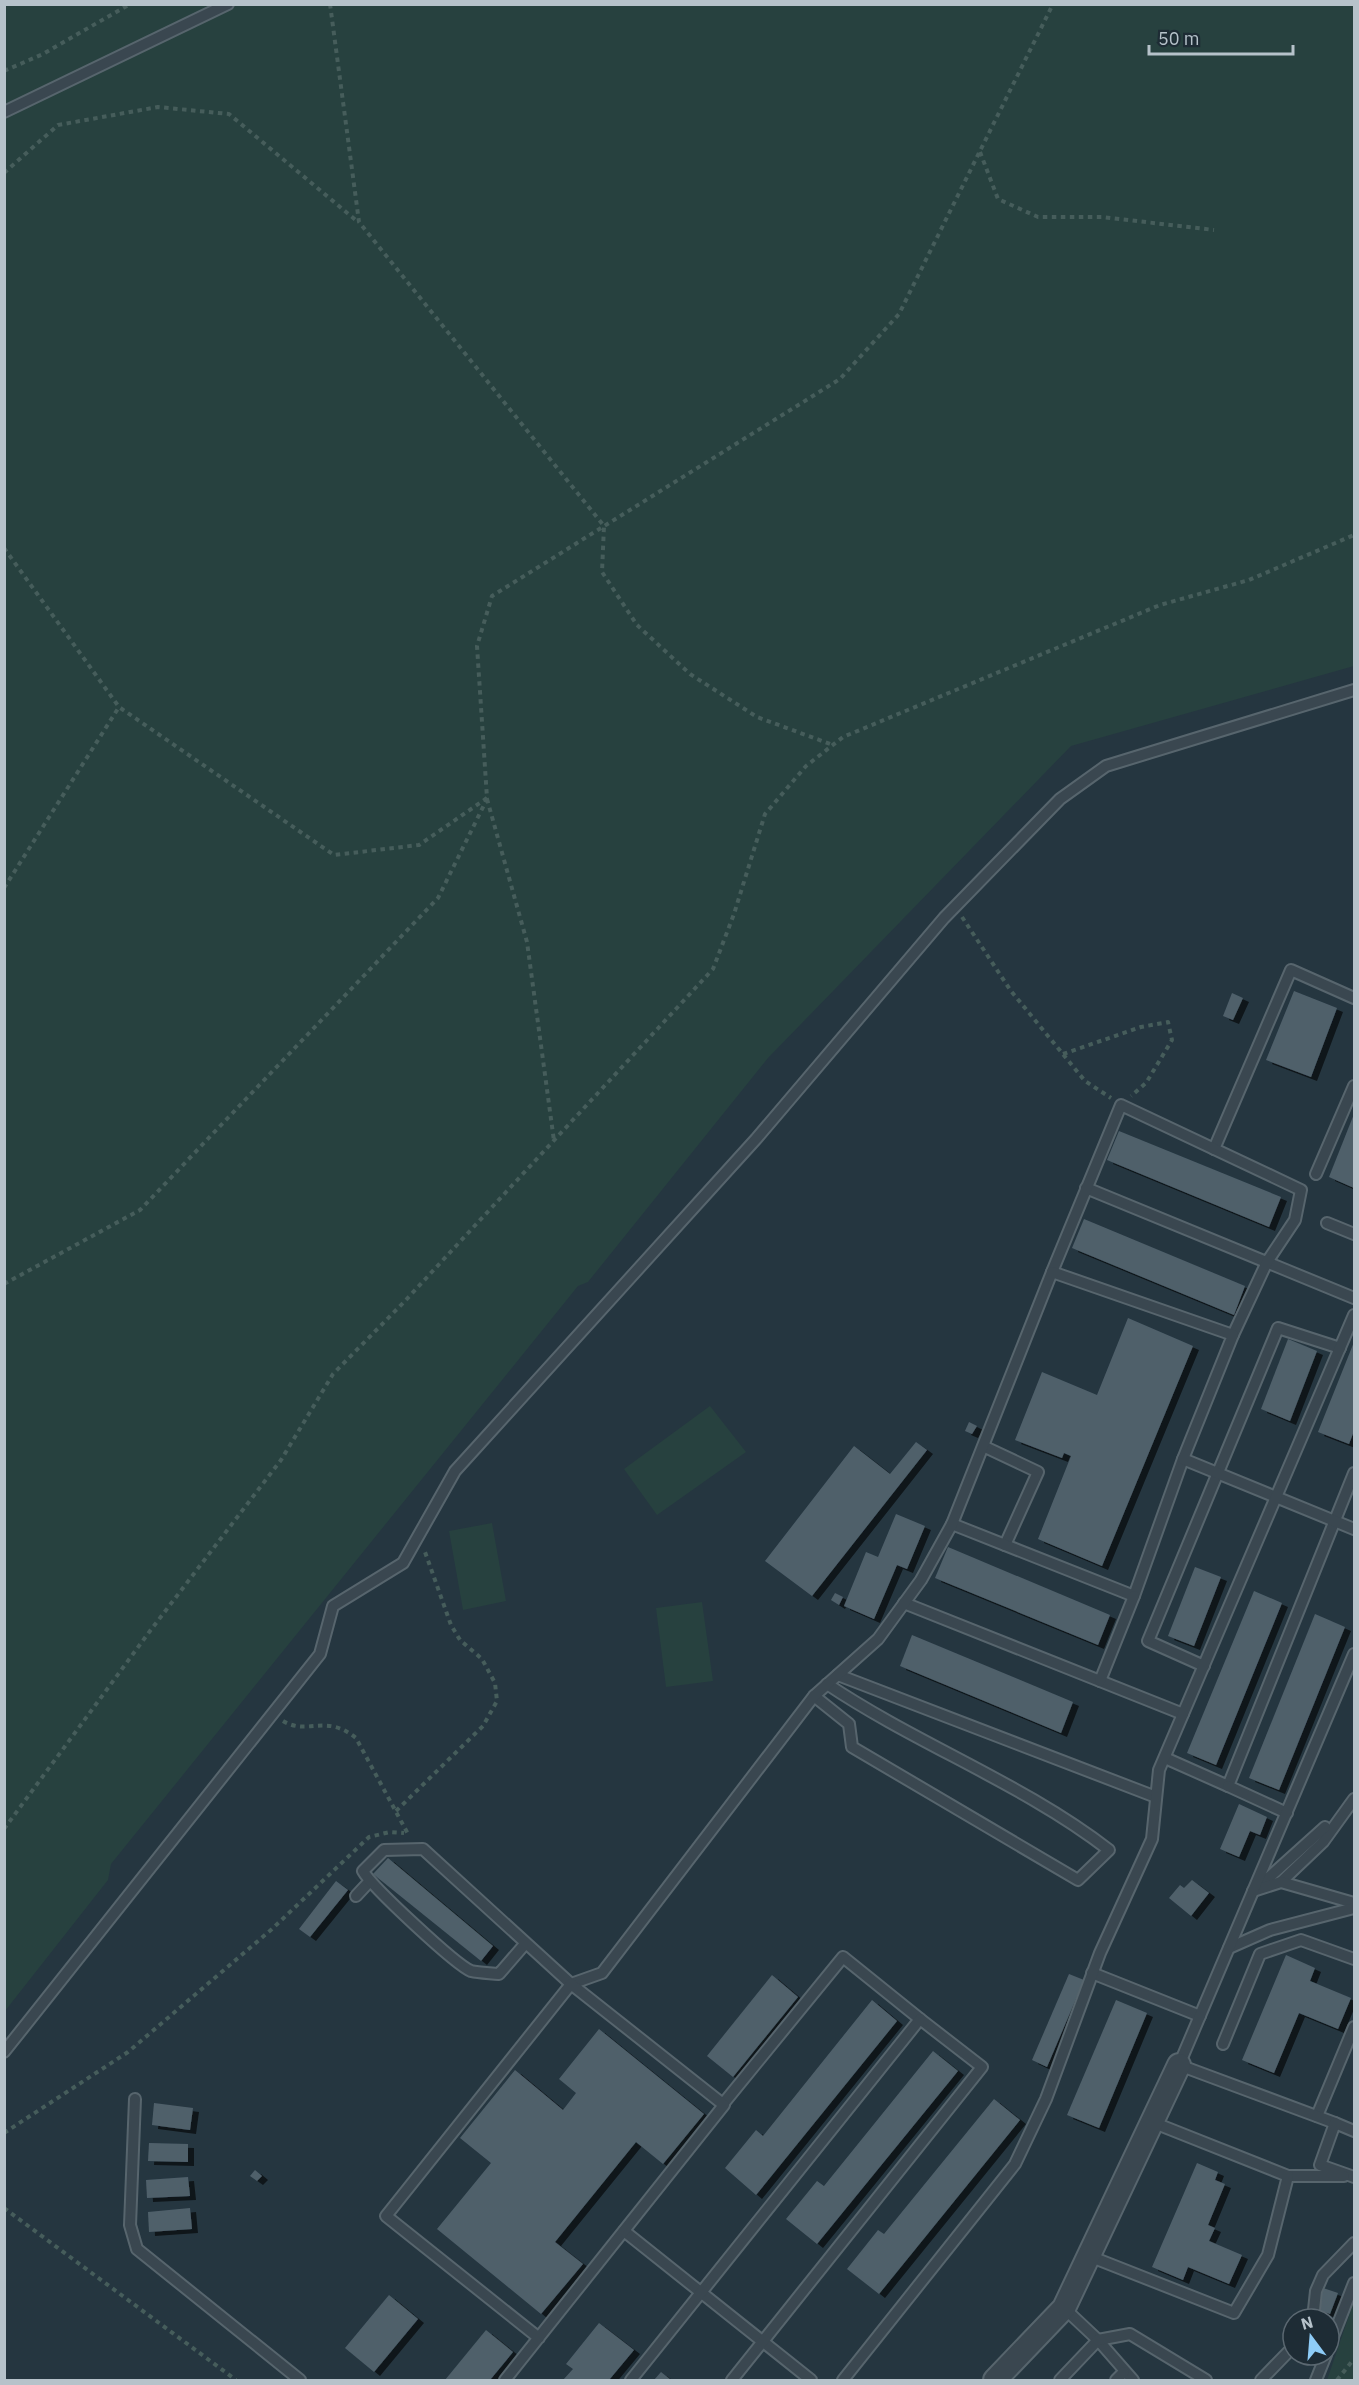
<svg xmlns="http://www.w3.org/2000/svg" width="1359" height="2385" font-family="'IBM Plex Sans',sans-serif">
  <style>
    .green { fill: #27413f }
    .building { fill: #4f606b; filter: url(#shadow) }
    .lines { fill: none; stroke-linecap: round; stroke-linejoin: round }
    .service-casing { stroke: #57656d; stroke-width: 14 }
    .minor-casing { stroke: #57656d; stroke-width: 26 }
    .path { stroke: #465d5b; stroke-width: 4; stroke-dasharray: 4.5 4.5; stroke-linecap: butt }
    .service { stroke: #3a4750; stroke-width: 10 }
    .minor { stroke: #3a4750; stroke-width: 22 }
  </style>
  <defs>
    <filter id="shadow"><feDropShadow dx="6" dy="4" stdDeviation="0" flood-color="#0009"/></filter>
  </defs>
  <rect width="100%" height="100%" fill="#253640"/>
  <!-- green -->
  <g class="green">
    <polygon points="4,5 1354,5 1354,666 1071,746 768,1058 588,1282 578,1286 111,1864 108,1880 5,2011"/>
    <polygon points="710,1406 746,1452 657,1515 624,1469"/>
    <polygon points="492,1523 506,1601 463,1610 449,1531"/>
    <polygon points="702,1602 713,1681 666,1687 656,1608"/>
    <polygon points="1354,2301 1354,2380 1327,2380"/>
  </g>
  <!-- building -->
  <g class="building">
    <polygon points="1294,991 1337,1008 1311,1077 1266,1060"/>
    <polygon points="1232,993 1243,998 1233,1020 1223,1016"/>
    <polygon points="1354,1114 1354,1188 1329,1177"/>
    <polygon points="1119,1131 1281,1197 1269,1227 1107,1160"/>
    <polygon points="1084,1219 1245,1286 1234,1315 1072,1248"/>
    <polygon points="1128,1318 1193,1346 1102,1566 1038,1539 1071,1456 1064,1453 1062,1458 1015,1440 1042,1372 1097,1395"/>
    <polygon points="1288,1339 1317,1351 1290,1421 1261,1409"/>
    <polygon points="1354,1342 1354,1431 1349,1444 1318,1432"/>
    <polygon points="969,1422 977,1426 972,1434 965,1431"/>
    <polygon points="916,1442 927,1450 812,1596 765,1561 854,1446 890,1474"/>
    <polygon points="896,1514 925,1526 907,1569 897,1565 874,1619 844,1606 866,1552 878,1557"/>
    <polygon points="948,1547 1110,1615 1098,1645 935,1578"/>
    <polygon points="1195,1567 1221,1577 1194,1646 1168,1636"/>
    <polygon points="1254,1591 1282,1603 1216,1765 1187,1753"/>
    <polygon points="835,1593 843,1597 839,1605 831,1600"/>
    <polygon points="1315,1614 1345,1627 1279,1790 1249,1778"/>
    <polygon points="912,1635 1073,1702 1061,1733 900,1666"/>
    <polygon points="1239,1804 1267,1817 1260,1835 1250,1831 1239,1857 1220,1849"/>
    <polygon points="388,1858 493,1946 481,1961 373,1874"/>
    <polygon points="1192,1880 1209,1893 1191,1916 1169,1898 1180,1885 1184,1888"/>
    <polygon points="336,1881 348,1890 310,1937 299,1929"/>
    <polygon points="1286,1955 1315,1968 1310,1981 1351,1998 1338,2029 1299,2013 1274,2073 1242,2060"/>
    <polygon points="1069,1974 1084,1980 1047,2067 1032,2060"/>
    <polygon points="772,1975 798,1997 733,2077 707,2056"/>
    <polygon points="872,2000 897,2021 756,2195 725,2168 756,2130 763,2136"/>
    <polygon points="1116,2000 1147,2013 1099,2128 1067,2115"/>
    <polygon points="599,2029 704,2114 663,2164 636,2142 555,2242 583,2264 541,2314 437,2229 491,2163 460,2138 515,2070 563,2110 576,2093 559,2079"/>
    <polygon points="933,2051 958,2071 817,2244 786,2219 817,2181 824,2186"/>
    <polygon points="994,2099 1020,2120 879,2294 847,2269 878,2230 884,2234"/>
    <polygon points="154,2103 193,2108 190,2130 152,2125"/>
    <polygon points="149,2143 188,2144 188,2162 148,2161"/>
    <polygon points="1197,2163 1218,2172 1215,2180 1225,2184 1208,2225 1215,2228 1209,2241 1242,2255 1229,2284 1188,2267 1183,2280 1152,2267"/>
    <polygon points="255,2170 262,2176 257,2181 250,2176"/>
    <polygon points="188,2177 190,2196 147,2198 146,2180"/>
    <polygon points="190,2208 192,2229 149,2232 148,2212"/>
    <polygon points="1323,2288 1338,2293 1330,2314 1315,2309"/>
    <polygon points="389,2295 418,2319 374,2372 345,2348"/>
    <polygon points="599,2323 634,2350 609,2380 563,2380 573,2369 566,2364"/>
    <polygon points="486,2330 513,2352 490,2380 445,2380"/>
    <polygon points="661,2372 671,2380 654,2380"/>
  </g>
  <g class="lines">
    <!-- service casing -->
    <g class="service-casing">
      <g id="service">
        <polyline points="4,112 228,4"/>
        <polyline points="1214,1149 1291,970 1354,998"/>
        <polyline points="1316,1174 1354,1086"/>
        <polyline points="1086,1188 1354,1298"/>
        <polyline points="1327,1223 1354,1234"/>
        <polyline points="1052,1272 1121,1105 1301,1190 1295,1220 1267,1262 1233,1335"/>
        <polyline points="985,1447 1038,1472 1005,1545"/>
        <polyline points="952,1524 1134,1596 1183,1459"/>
        <polyline points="904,1603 1183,1714"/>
        <polyline points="1204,1666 1148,1641 1278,1328 1340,1348"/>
        <polyline points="838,1675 1156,1797"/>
        <polyline points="1100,1681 1134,1596"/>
        <path d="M 814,1696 L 849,1724 L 852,1747 L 1078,1880 L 1109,1850 C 1024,1784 918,1745 827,1684"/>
        <polyline points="1165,1758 1228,1786 1354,1473"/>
        <polyline points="1228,1786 1287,1813"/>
        <polyline points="1281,1882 1323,1842 1354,1799"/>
        <polyline points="1256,1889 1325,1827"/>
        <polyline points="1253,1891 1281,1882 1354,1903"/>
        <polyline points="356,1896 369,1882"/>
        <path d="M 525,1944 L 499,1974 C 490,1973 479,1973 471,1971 C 456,1965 371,1886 363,1871 L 384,1850 L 423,1849 L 571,1984 L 602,1973 L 814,1696 L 878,1639 L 921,1580 L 952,1524 L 1052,1272 L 1233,1335 L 1183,1459 L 1354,1529"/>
        <polyline points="1229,1948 1270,1930 1354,1908"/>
        <polyline points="1092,1973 1200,2016"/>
        <polyline points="1223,2044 1260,1954 1301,1940 1354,1959"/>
        <polyline points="4,2052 320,1654 333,1606 403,1563 455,1471 756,1139 944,918 1060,799 1106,766 1354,690"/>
        <polyline points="135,2099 130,2225 137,2249 300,2380"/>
        <polyline points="723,2104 843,1957 920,2019"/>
        <polyline points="1317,2116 1354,2027"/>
        <polyline points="1335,2123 1179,2065 1354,1654"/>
        <polyline points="1354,2131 1335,2123 1320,2165 1354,2177"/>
        <polyline points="1288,2176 1344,2176"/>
        <polyline points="624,2231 811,2380"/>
        <polyline points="1089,2256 1234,2313 1268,2255 1288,2176 1152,2122"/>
        <polyline points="1064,2308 1098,2340 1133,2380"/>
        <polyline points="1313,2319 1316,2291 1323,2275 1354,2243"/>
        <polyline points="1329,2347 1354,2283"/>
        <polyline points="505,2380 724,2105 571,1984 386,2216 539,2338"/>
        <polyline points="631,2380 920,2019 982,2067 732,2380"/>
        <polyline points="843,2380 1015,2164 1046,2099 1100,1953 1152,1839 1159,1770 1354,1315"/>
        <polyline points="1060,2380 1098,2340 1130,2334 1206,2380"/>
        <polyline points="1116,2380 1124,2372"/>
        <polyline points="1261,2380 1293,2347"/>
        <polyline points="1316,2380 1326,2355"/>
      </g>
    </g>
    <!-- minor casing -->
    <g class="minor-casing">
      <polyline id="minor" points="995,2380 1064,2308 1179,2065"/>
    </g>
    <!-- path -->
    <g class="path">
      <polyline points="330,4 359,222 604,526 602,572 637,625 690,674 757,717 833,745"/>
      <polyline points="4,71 43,54 130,4"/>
      <polyline points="980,152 998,199 1038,217 1102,217 1214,230"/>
      <polyline points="4,173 58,125 158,107 229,114 358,222"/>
      <polyline points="4,548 119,707 334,855 419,845 487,798 477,646 492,596 840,379 899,314 1053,4"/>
      <polyline points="487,799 527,942 554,1141"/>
      <polyline points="4,888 119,707"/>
      <polyline points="962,917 1011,991 1085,1081 1111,1098"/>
      <polyline points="1063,1054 1141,1027 1168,1022 1172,1040 1146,1083 1131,1096"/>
      <polyline points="4,1284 140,1210 438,898 487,799"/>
      <path d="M 283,1721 C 308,1736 325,1713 356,1738 L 408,1834"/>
      <polyline points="396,1811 483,1726 497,1701 495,1683 482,1659 460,1640 451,1625 425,1552"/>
      <polyline points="4,1829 150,1631 281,1460 333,1374 404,1302 713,969 734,914 765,814 806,766 843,737 1160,605 1249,580 1354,535"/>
      <polyline points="4,2133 128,2052 272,1929 369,1837 390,1832 404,1833"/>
      <polyline points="4,2208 236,2380"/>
      <polyline points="1337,2380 1354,2359"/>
    </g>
    <!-- service -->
    <use href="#service" class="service"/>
    <!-- minor -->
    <use href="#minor" class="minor"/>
  </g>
  <!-- border -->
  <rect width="1359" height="2385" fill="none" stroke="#b6c2ca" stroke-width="12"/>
  <!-- north arrow -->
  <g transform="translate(1311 2337) rotate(344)"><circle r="28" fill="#1e2c35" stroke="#5b6871" stroke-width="1.5"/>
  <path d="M0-4.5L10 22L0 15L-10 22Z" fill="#8eccf7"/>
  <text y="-9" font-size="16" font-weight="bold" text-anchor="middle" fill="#b6c2ca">N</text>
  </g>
  <!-- scale -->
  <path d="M1149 45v9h144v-9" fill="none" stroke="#b6c2ca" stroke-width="3"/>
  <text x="1158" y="45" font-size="18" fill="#b6c2ca" stroke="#1e2c35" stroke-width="4.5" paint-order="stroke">50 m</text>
</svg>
